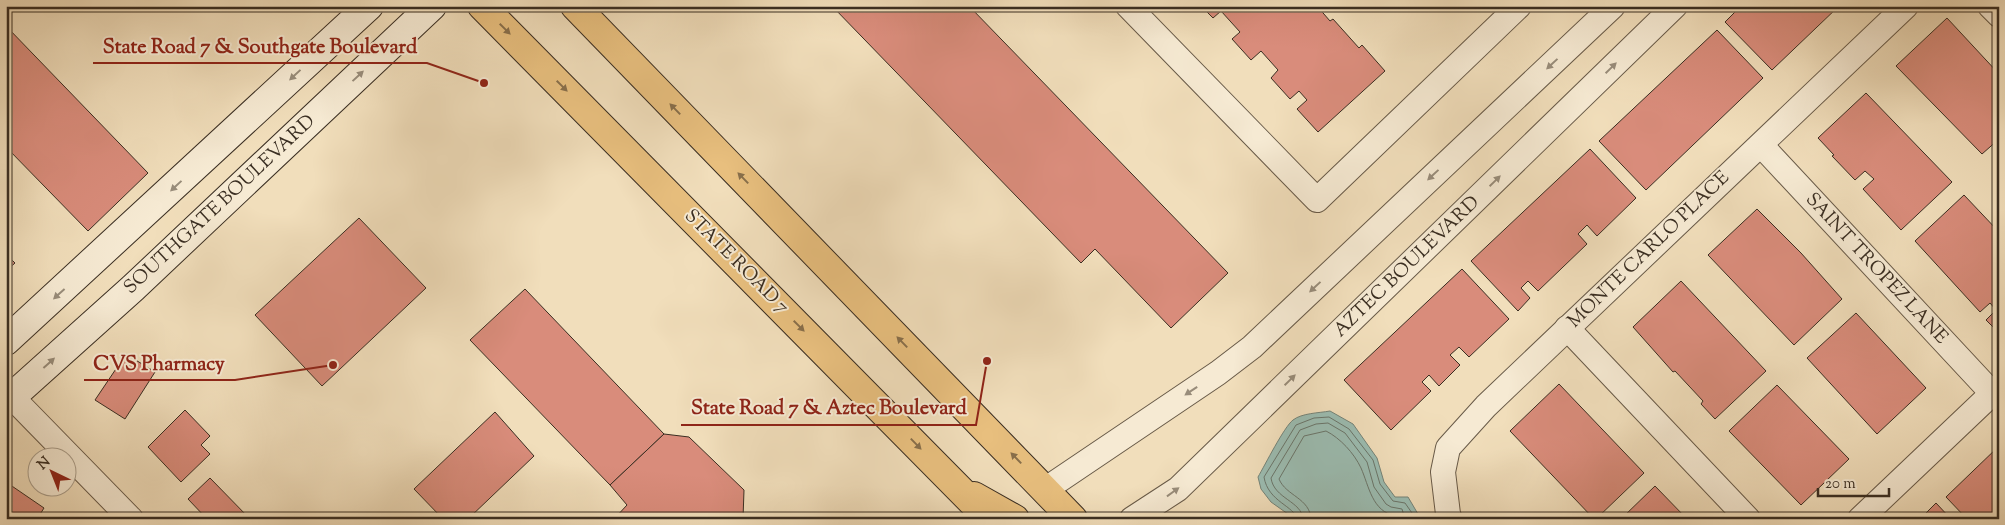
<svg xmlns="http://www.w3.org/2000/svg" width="2005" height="525" font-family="'Sorts Mill Goudy',serif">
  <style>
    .water { fill: #9bbcb1; stroke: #748378 }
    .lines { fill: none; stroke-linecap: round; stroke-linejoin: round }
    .shore { stroke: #6a756a; stroke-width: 1 }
    .building { fill: #d98c7b; stroke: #3a2e22 }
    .minor-casing { stroke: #685a48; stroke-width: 26 }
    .secondary-casing { stroke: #3a2e22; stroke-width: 30 }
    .primary-casing { stroke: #3a2e22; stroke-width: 30 }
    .minor { stroke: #f6ead3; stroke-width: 24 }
    .secondary { stroke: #f6ead3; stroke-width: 28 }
    .primary { stroke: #e8bf7e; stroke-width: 28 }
    .oneway { fill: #886f4b }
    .oneway2 { fill: #988c7a }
    .labels { text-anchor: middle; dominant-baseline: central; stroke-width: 4; stroke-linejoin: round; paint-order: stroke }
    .street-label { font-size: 19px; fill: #3a2e22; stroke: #f6ead3 }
    .leader { fill: none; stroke: #8f2418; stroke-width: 2 }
    .callout-dot { fill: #8f2418; stroke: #f6ead3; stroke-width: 2 }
    .callout-label { font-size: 20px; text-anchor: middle; font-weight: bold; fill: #8f2418; stroke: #f6ead3; stroke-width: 4; stroke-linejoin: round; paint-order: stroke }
  </style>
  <rect width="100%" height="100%" fill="#f1debb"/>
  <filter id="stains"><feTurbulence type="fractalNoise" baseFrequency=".004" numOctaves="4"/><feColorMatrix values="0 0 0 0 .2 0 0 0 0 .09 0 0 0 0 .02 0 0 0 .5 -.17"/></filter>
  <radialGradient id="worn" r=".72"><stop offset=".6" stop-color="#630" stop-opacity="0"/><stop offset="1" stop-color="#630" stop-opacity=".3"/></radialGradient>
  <!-- water -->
  <path class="water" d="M 1330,411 L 1353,424 L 1377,458 L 1384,482 L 1395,497 L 1408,497 L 1418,514 L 1415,519 L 1295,519 L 1271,502 L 1261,489 L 1258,477 C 1265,465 1284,427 1293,420 C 1302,413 1319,413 1330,411 Z"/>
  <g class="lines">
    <!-- shore -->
    <g class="shore">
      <path d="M 1297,519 C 1295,506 1268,502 1264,477 L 1296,425 L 1314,418 L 1329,417 L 1349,429 L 1373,460 L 1380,484 L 1393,501 L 1405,503 L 1412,513 L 1411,519"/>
      <path d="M 1303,519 C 1302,501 1274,499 1271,478 L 1300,430 L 1316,424 L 1328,423 L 1345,433 L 1367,462 L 1374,487 L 1386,504 L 1391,507 L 1402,509 L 1405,519"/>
      <path d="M 1311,519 C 1310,498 1286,496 1279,479 L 1304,436 L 1326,431 C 1340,438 1354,453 1361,468 C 1369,486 1372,512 1396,516 L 1397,519"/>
    </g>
  </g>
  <!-- building -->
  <g class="building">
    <polygon points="832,6 969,6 1228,273 1171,328 1095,249 1081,263"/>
    <polygon points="1201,6 1317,6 1330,21 1333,19 1359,48 1362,45 1385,71 1318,132 1297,109 1307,100 1299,91 1290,99 1271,78 1278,70 1261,51 1251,60 1232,39 1240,32 1221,11 1213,18"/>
    <polygon points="1741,6 1839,6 1772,70 1725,22"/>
    <polygon points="1947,18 1999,74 1999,139 1982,154 1896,66"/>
    <polygon points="6,26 148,173 88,231 6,147"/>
    <polygon points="1717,30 1763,78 1646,190 1599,141"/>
    <polygon points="1866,93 1952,182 1901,230 1863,189 1874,179 1865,171 1855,180 1832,156 1834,155 1818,138"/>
    <polygon points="1590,149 1636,198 1597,236 1587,225 1578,234 1587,244 1538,291 1528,281 1521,288 1530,298 1518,311 1471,261"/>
    <polygon points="1964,195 1999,232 1998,332 1986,320 1996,310 1990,303 1980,312 1915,241"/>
    <polygon points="1757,209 1801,253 1842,299 1794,345 1708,255"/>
    <polygon points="359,218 426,288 322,386 255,315"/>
    <polygon points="6,254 15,263 6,271"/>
    <polygon points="1462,269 1509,319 1469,357 1459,347 1450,355 1460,365 1439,386 1429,375 1422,382 1431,391 1391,430 1344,380"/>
    <polygon points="1681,281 1766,371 1715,419 1701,404 1703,401 1675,371 1673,372 1633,327"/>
    <polygon points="525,289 664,434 610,485 470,340"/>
    <polygon points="1856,313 1926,388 1877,434 1807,358"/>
    <polygon points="126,354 155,372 125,419 95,400"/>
    <polygon points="1559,384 1644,473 1596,519 1594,519 1510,431"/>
    <polygon points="1777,385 1849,459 1801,505 1729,431"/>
    <polygon points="185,410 210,436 201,445 210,454 181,482 148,447"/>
    <polygon points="495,412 534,456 468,519 443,519 414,489"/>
    <polygon points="664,434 689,437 744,490 743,519 614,519 627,505 610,485"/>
    <polygon points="1999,446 1999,519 1967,519 1946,497"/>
    <polygon points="210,478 250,519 207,519 188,499"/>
    <polygon points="6,482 44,508 37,519 6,519"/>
    <polygon points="1655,486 1687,519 1621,519"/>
    <polygon points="1936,503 1951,519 1920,519"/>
  </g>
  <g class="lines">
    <!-- minor casing -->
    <g class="minor-casing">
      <g id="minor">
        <polyline points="1128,6 1317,200 1519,6"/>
        <polyline points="1990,6 1999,15"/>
        <polyline points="1761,145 1992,393"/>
        <polyline points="1567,328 1748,519"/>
        <polyline points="6,391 131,519"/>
        <polyline points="1046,489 1218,373 1252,347 1613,6"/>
        <polyline points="1132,519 1178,489 1675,6"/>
        <polyline points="1450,519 1448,514 1443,472 1448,448 1486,406 1906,6"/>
        <polyline points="1860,519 1999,387"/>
      </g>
    </g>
    <!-- secondary casing -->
    <g class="secondary-casing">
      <g id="secondary">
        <polyline points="6,341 369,6"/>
        <polyline points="6,402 133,288 432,6"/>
      </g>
    </g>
    <!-- primary casing -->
    <g class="primary-casing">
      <g id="primary">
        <polyline points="482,6 989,519"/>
        <polyline points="575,6 1073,519"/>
        <polyline points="974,496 1015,519"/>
      </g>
    </g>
    <!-- minor -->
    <use href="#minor" class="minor"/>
    <!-- secondary -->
    <use href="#secondary" class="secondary"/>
    <!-- primary -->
    <use href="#primary" class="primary"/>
  </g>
  <!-- one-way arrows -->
  <defs><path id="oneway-solid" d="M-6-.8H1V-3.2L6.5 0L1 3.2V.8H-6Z" transform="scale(1.25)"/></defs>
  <g class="oneway">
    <use href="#oneway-solid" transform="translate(505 29) rotate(45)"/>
    <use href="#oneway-solid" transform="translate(562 86) rotate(45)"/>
    <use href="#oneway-solid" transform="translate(675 109) rotate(-134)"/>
    <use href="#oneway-solid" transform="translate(743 178) rotate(-134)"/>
    <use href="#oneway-solid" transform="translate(799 326) rotate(45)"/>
    <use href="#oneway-solid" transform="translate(902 342) rotate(-134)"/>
    <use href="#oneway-solid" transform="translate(916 444) rotate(46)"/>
    <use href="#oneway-solid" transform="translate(1016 458) rotate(-134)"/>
  </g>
  <g class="oneway2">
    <use href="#oneway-solid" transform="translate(1552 64) rotate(137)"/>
    <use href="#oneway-solid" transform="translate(1611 68) rotate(-44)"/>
    <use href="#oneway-solid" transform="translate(295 75) rotate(137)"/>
    <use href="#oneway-solid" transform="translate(358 76) rotate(-43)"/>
    <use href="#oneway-solid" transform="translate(1433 175) rotate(137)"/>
    <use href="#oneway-solid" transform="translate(1495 181) rotate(-44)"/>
    <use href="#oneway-solid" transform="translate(176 186) rotate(137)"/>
    <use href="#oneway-solid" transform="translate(1315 287) rotate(137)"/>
    <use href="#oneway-solid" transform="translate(59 294) rotate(138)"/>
    <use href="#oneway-solid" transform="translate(49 363) rotate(-42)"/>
    <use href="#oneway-solid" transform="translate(1290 380) rotate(-44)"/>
    <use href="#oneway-solid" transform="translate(1191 391) rotate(146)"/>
    <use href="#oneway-solid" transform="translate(1173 492) rotate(-36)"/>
  </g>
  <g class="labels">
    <!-- street labels -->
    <g class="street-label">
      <text transform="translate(220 205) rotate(-43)">SOUTHGATE BOULEVARD</text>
      <text transform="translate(1649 250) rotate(-44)">MONTE CARLO PLACE</text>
      <text transform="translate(736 262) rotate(45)">STATE ROAD 7</text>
      <text transform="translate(1407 267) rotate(-44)">AZTEC BOULEVARD</text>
      <text transform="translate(1876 269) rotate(47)">SAINT TROPEZ LANE</text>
    </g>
  </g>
  <!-- callouts -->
  <path class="leader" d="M484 83L427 63H93M333 365L235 380H84M987 361L976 425H681"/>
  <g class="callout-dot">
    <circle cx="484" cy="83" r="5"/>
    <circle cx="333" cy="365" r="5"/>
    <circle cx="987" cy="361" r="5"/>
  </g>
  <g class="callout-label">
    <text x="260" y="53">State Road 7 &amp; Southgate Boulevard</text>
    <text x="159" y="370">CVS Pharmacy</text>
    <text x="829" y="414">State Road 7 &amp; Aztec Boulevard</text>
  </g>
  <!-- margin -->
  <rect width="2005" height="525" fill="none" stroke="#f1debb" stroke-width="25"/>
  <rect x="8" y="8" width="1990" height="510" fill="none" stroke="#3a2e22" stroke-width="2.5"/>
  <rect x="12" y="12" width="1980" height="500" fill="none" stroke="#3a2e22"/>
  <!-- north arrow -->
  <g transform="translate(52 472) rotate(317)"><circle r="24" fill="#f6ead3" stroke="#ab9f8c"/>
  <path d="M0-4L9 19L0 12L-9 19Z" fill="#8f2418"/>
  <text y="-8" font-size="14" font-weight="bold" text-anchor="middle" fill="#3a2e22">N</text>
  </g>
  <!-- scale -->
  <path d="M1818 488v8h71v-8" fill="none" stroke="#3a2e22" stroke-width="2.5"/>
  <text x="1825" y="488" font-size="15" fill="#3a2e22" stroke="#f6ead3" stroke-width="4" paint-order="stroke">20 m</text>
  <rect width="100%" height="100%" filter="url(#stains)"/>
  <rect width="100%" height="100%" fill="url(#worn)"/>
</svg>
